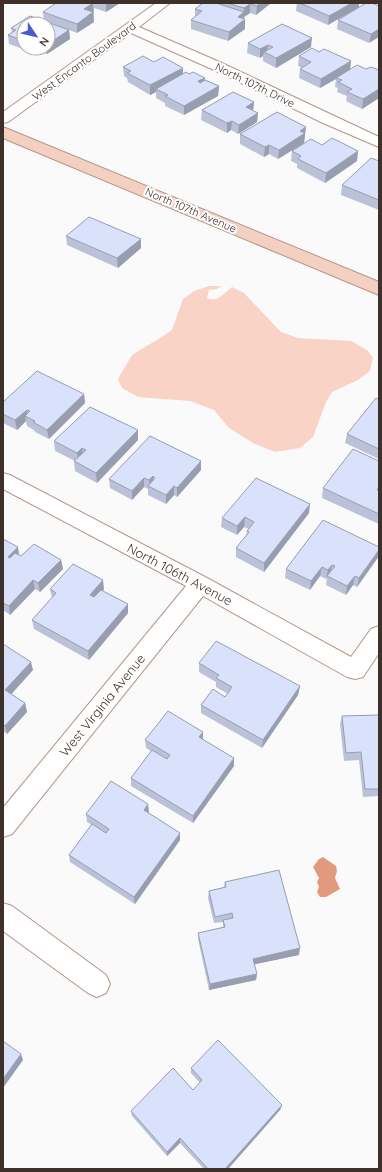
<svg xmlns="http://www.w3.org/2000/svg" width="382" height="1172" font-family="Quicksand,sans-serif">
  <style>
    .green { fill: #f9d3c5 }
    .water { fill: #e29a7e }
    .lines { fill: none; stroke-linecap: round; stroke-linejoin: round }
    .street-casing { stroke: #b69486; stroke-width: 2 }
    .secondary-casing { stroke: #b69486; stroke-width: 2 }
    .street { fill: #fff; fill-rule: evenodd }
    .secondary { fill: #f3d0c1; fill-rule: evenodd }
    .wall { fill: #bbc2d8; fill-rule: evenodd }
    .shaded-wall { fill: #989eb0 }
    .building { fill: #d9e1fb; stroke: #989eb0 }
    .labels { text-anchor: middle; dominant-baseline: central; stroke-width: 4; stroke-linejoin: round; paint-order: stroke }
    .far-street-label { font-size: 11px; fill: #3e302a; stroke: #fff }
    .street-label { font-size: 13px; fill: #3e302a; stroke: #fff }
  </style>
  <rect width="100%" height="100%" fill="#fafafa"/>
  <!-- green -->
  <path class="green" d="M 209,286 L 221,286 L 217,289 L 209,290 L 207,298 C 219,303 223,293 232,287 L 244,293 L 281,332 L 298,338 L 351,341 L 367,350 L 373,358 L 370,371 L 358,380 L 332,392 L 326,402 L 313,437 L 300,448 L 275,452 L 253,443 L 229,428 L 214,410 L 190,401 L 138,397 L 122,388 L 118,379 L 132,355 L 160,338 L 172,330 L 183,299 L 194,291 Z"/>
  <!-- water -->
  <polygon class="water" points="323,857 336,866 337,871 335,878 340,889 326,897 320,897 317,892 319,887 317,882 319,878 313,867 319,859"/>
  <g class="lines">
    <!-- street casing -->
    <g class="street-casing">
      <g id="street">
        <polygon points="156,3 170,3 139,27 224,64 379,137 379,147 323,123 214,70 131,33 8,122 3,123 3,112"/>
        <polygon points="3,473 10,475 207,578 351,657 371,629 379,626 379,653 363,677 355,679 347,677 203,596 12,834 3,837 3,808 186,586 3,489"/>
        <polygon points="3,903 12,906 106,975 110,984 106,993 97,997 88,993 3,931"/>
      </g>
    </g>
    <!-- secondary casing -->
    <g class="secondary-casing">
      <polygon id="secondary" points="3,127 379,282 379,295 3,138"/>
    </g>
    <!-- street -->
    <use href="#street" class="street"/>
    <!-- secondary -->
    <use href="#secondary" class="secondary"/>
  </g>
  <!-- wall -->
  <g class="wall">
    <path d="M 56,3 L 120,3 L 106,12 L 94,8 L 94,13 L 93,13 L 94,22 L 77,33 L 69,30 L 70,39 L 47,54 L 41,52 L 37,54 L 9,44 L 8,35 L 12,33 L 11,28 L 30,16 L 44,21 L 43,12 ZM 24,24 L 48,24 L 48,48 L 24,48 Z"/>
    <polygon points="203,3 271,3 256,15 250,13 244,17 245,29 228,41 191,29 191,20 195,17 195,9"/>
    <polygon points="297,3 359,3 359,7 369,4 379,6 369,43 337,29 338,20 355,9 328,25 296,11"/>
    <polygon points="248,43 311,47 276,68 263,61 263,56 260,58 247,53"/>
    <polygon points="319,52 351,61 350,70 366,69 379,70 379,98 362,109 346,101 347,96 337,92 338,88 335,87 336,79 320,88 299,78 300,69 302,68 298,66 299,56"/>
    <polygon points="154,62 183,74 189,74 205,78 205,80 219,86 218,96 184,115 165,106 165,103 156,98 156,92 150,95 128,82 127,78 124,76 123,67"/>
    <polygon points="254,102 253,111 258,113 257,122 238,134 231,130 227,133 201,120 202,110"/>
    <polygon points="306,127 304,143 278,159 269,154 264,157 240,144 240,134"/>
    <polygon points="322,145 358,151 357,161 325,183 297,168 297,164 291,161 292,151"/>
    <polygon points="379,161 379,210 341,195 342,185"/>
    <polygon points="66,236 141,248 118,268 67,245"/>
    <polygon points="84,394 85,403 49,439 35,432 34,430 27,426 26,421 17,430 3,423 3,402"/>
    <polygon points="379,400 379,459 345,443 347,434"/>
    <polygon points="138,440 97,483 75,471 74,461 75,461 55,451 54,441"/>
    <polygon points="379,461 379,524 322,498 323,488"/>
    <polygon points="201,470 177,497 174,495 166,504 148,495 148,489 144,487 132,500 110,488 109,479"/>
    <polygon points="309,513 264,572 236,557 236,548 246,536 247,531 249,529 244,527 237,535 221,527 222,518"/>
    <polygon points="3,539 18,547 19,555 21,556 61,560 63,569 40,592 35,589 10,615 3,610"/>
    <polygon points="379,547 379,556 357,587 353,585 346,595 326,585 327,578 326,579 320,576 310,590 285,578 286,569"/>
    <polygon points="50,589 104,589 103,591 128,613 89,660 34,629 32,620 52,598"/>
    <polygon points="3,644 33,670 11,694 25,703 27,712 7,734 3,731"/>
    <polygon points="199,663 300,686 298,695 262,748 201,713 201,705 225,697 228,694 216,687 216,682 199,672"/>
    <polygon points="379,715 379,796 363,797 359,760 344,761 340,724 342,716"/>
    <polygon points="145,740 203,740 234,766 193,823 131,786 131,778 151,751 146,748"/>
    <polygon points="149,812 148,813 180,840 135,904 70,862 69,855 92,825 87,822 86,814"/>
    <polygon points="225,882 299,955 254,964 257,974 256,980 209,990 198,939 198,933 223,927 223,922 214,923 208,898 209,891 224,887"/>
    <polygon points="191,1068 282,1105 280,1110 228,1169 204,1169 180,1143 167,1156 132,1116 131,1111 193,1090 200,1083 191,1073"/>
  </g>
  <!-- shaded-wall -->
  <g class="shaded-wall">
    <polygon points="93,3 94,22 77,33 77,24 84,9"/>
    <polygon points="106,3 120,3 106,12"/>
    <polygon points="260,3 271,3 256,15 257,6"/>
    <polygon points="352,3 359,3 359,7 328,25 329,16"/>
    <polygon points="250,4 250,13 244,17 244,20 245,19 245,29 228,41 229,32 238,17 244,12 244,8"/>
    <polygon points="379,29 379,37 369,43 371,34"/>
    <polygon points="69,30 70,39 47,54 47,48 48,48 48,44"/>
    <polygon points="312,38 311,47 276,68 276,58"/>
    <polygon points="268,45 267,54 264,52 263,56 260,58 260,49"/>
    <polygon points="36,48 40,48 41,52 37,54"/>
    <polygon points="351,61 350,70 336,78 336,79 320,88 321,79"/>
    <polygon points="183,68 183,77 156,89 156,92 150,95 150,85"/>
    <polygon points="205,78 204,87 198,81"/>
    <polygon points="219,86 218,96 184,115 184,106"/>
    <polygon points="379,89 379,98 362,109 363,99"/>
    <polygon points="254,102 253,111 246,107"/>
    <polygon points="258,113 257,122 238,134 239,125"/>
    <polygon points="232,121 231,130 227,133 227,123"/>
    <polygon points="306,127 304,143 278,159 279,150 300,131"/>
    <polygon points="269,145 269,154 264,157 265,147"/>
    <polygon points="358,151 357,161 325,183 326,173"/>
    <polygon points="141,239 141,248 118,268 117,258"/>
    <polygon points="84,394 85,403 49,439 47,430"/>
    <polygon points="27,410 28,418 25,416 26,421 17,430 15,420"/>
    <polygon points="138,430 138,440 97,483 96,473"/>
    <polygon points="82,448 83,458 78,463 77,453"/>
    <polygon points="201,461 201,470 177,497 177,488"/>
    <polygon points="153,476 153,486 150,487 149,480"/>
    <polygon points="144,478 144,487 132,500 132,491"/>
    <polygon points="174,486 174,495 166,504 166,495"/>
    <polygon points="310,504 309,513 264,572 264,563"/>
    <polygon points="245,517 244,527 237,535 237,526"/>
    <polygon points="18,547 19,556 10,566 8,557"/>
    <polygon points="379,550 379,556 357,587 359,578"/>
    <polygon points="61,560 63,569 40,592 38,583"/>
    <polygon points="332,565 330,574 327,576 326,579 328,570"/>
    <polygon points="322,567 320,576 310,590 311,581"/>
    <polygon points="355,576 353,585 346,595 347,586"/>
    <polygon points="33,580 35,589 10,615 9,606"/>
    <polygon points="103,580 104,589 92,604 90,595"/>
    <polygon points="128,604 128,613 89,660 88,651"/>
    <polygon points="31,662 33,670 7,699 5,690"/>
    <polygon points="300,686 298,695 262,748 263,740"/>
    <polygon points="25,703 27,712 7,734 5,726"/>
    <polygon points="203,732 203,740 199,737"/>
    <polygon points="234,758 234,766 193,823 193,816"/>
    <polygon points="148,804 149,812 145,818 144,810"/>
    <polygon points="180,833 180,840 135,904 134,897"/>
    <polygon points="300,948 299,955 252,965 253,959"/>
    <polygon points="257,974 256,980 209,990 210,984"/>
    <polygon points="21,1054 23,1060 3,1088 3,1079"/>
    <polygon points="282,1105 280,1110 228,1169 225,1169"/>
    <polygon points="180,1138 180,1143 167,1156 167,1152"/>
  </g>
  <!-- building -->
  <g class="building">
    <polygon points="56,3 93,3 84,9 93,12 77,24 43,12"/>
    <polygon points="203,3 216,3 244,12 238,17 245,19 229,32 191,20 202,11 195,9"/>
    <polygon points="227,3 260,3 257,6 250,4 244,8"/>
    <polygon points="300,3 352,3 329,16"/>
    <polygon points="366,3 369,4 370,3 372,3 379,6 379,29 371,34 338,20"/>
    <polygon points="30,16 69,30 48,44 48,24 24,24 24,41 8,35 16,30 11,28"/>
    <polygon points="282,24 312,38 276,58 264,52 273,47 268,45 260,49 248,43"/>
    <polygon points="312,48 319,52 324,49 351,61 321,79 300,69 311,62 299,56"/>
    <polygon points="143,56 154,62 163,57 183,68 150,85 127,73 131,71 123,67"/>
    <polygon points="357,65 366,69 371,67 379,70 379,89 363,99 347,92 352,89 338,82 342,80 336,78"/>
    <polygon points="186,72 189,74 193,72 205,78 198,81 200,83 205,80 219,86 184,106 165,96 168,95 156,89"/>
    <polygon points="233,92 254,102 246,107 258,113 239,125 232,121 227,123 202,110"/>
    <polygon points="277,112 306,127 300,131 305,133 279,150 269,145 265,147 240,134"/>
    <polygon points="332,138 358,151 326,173 298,159 301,156 292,151 311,139 322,145"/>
    <polygon points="371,158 379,161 379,200 342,185"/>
    <polygon points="89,217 141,239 117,258 66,236"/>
    <polygon points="37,371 84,394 47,430 33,422 35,421 25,416 30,411 27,410 15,420 3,414 3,402"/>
    <polygon points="376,398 379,400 379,449 347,434"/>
    <polygon points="90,407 138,430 96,473 74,461 86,450 82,448 77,453 54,441"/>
    <polygon points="150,436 201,461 177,488 174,486 166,495 148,486 155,478 153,476 149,480 144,478 132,491 109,479"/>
    <polygon points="353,449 379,461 379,487 377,490 379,490 379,514 323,488"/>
    <polygon points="256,478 310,504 264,563 236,548 249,532 247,531 254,522 245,517 237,526 222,518"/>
    <polygon points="323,520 379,547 379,550 359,578 355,576 347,586 327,576 335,566 332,565 328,570 322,567 311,581 286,569"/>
    <polygon points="3,539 18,547 8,557 10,558 15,553 21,556 34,544 61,560 38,583 33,580 9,606 3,603"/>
    <polygon points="73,564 103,580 90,595 94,597 101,590 128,604 88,651 32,620 56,593 50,589"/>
    <polygon points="216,641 300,686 263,740 201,705 213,689 225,697 232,687 216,678 219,675 199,663"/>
    <polygon points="3,644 31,662 5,690 25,703 5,726 3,724"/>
    <polygon points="168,711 203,732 199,737 234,758 193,816 131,778 152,750 167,759 170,755 145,740"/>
    <polygon points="379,715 379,789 365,789 361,752 346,753 342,716"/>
    <polygon points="111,781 148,804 144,810 180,833 134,897 69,855 92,824 106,833 109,829 86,814"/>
    <polygon points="279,870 300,948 253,959 257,974 210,984 198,933 225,927 223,920 233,918 232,913 215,917 209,891 226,887 225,882"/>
    <polygon points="218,1040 282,1105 225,1169 208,1169 180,1138 167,1152 131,1111 173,1068 193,1090 202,1080 191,1068"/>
    <polygon points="3,1041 21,1054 3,1079"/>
  </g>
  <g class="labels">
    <!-- far-street labels -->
    <g class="far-street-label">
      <text transform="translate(84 61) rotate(-36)">West Encanto Boulevard</text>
      <text transform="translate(255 85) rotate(26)">North 107th Drive</text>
      <text transform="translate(191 210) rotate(23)">North 107th Avenue</text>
    </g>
    <!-- street labels -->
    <g class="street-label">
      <text transform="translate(180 574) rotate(28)">North 106th Avenue</text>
      <text transform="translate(102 705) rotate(-51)">West Virginia Avenue</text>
    </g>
  </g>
  <!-- border -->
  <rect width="382" height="1172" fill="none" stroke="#3e302a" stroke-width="8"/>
  <!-- north arrow -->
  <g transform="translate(36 36) rotate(125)"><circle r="19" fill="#ffffff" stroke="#b2acaa"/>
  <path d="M0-3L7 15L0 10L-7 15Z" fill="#4959ce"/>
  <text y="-6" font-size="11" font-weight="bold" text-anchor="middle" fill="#3e302a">N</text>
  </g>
</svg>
